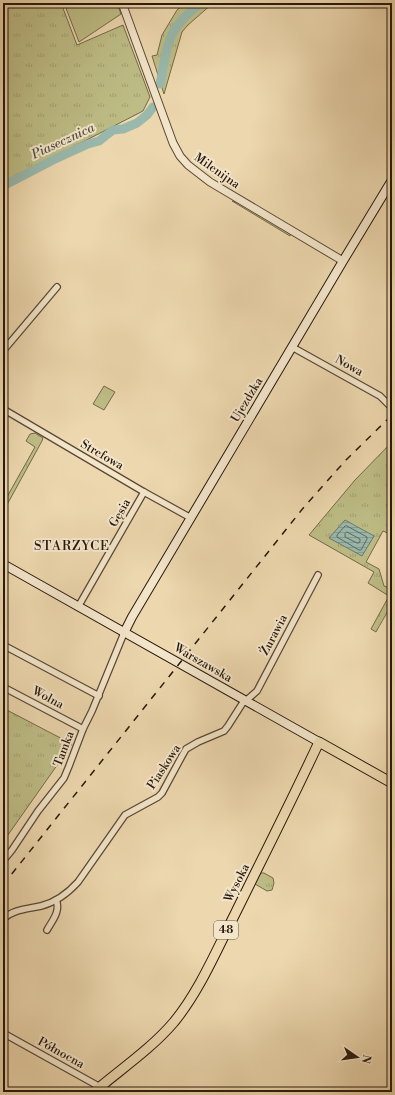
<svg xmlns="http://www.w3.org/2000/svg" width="395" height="1095" font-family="'Libre Bodoni',serif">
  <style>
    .grass { fill: url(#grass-tufts); stroke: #736a49 }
    .garden { fill: #bebd86; stroke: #736a49 }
    .water { fill: url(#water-rules); stroke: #6c796d }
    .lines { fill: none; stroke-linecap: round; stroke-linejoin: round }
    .shore { stroke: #60685c; stroke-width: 1 }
    .river { stroke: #99b9ad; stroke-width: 9 }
    .minor-casing { stroke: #594834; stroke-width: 8 }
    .tertiary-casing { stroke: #594834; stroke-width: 9 }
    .secondary-casing { stroke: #28180c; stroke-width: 10 }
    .primary-casing { stroke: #28180c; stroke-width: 11 }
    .minor { stroke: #f3e5ca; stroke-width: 5.5 }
    .tertiary { stroke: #f3e5ca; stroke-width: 7 }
    .secondary { stroke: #f3e5ca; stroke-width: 8 }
    .primary { stroke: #edd7ae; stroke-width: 9 }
    .rail { stroke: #28180c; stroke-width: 1.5; stroke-dasharray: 7 7; stroke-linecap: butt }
    .labels { text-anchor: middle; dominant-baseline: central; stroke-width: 4; stroke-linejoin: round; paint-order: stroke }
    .shield { fill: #f3e5ca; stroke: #655645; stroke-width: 1 }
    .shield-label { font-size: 11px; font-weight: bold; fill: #28180c }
    .street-label { font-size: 12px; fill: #28180c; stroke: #f3e5ca }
    .water-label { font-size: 13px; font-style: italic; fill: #505044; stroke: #f3e5ca }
    .neighbourhood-label { font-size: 13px; letter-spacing: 1px; fill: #28180c; stroke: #f3e5ca }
  </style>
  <defs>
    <pattern id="grass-tufts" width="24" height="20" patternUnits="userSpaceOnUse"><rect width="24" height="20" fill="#bebd86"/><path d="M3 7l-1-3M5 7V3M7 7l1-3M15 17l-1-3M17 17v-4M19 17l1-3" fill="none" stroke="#a3a272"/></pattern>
    <pattern id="water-rules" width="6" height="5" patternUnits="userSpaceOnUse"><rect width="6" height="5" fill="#99b9ad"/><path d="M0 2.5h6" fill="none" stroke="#849e94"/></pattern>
  </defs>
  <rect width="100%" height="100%" fill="#edd7ae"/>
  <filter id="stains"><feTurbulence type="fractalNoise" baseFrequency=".005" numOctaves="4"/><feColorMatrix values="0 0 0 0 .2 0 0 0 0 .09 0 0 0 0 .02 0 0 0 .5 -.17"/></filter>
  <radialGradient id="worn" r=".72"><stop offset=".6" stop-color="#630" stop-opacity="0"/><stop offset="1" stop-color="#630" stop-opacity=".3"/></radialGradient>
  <!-- grass -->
  <g class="grass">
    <polygon points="3,3 61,3 77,45 123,25 150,97 143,111 3,183"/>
    <polygon points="185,3 213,3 188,25 182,32 164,94 152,56 157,55 162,35 177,10"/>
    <polygon points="232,201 242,204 291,233 290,236"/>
    <polygon points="35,433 43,438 42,441 3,512 3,504 35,447 26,441 30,434"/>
    <path d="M 392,442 L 392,535 L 383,531 L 366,562 L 379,569 L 384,586 C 388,587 390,589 392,592 C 395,603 381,622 376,632 L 371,629 L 389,596 L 368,583 L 374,572 L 309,535 L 355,480 Z"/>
    <polygon points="3,708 72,744 3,842"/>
    <polygon points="260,873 264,873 273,878 274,883 272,890 267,891 255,884 255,881"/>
  </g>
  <!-- garden -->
  <g class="garden">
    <polygon points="64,3 117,3 121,14 79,42"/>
    <polygon points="104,386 115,392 104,410 93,404"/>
  </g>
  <!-- water -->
  <polygon class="water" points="345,520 374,536 362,556 329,538"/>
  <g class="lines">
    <!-- shore -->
    <g class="shore">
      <polygon points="347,526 367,537 367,539 361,550 359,550 337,537 337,535 345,526"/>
      <polygon points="347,532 360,539 360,541 359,543 357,543 345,537 345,534"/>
    </g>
    <!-- river -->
    <g class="river">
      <path d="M 160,84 C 164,66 166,39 178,25 C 184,16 193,10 201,3"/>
      <polyline points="3,186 53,160 88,144 99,141 113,130 123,129 137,123 147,115 153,107"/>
    </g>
    <!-- minor casing -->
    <g class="minor-casing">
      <g id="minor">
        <polyline points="292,347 380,396 392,408"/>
        <polyline points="3,351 57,287"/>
        <polyline points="3,409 144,492 191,518"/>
        <polyline points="78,607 144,492"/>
        <polyline points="3,645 99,696"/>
        <polyline points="3,687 83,729"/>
        <polyline points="3,861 12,850 38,811 64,778 69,766 83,729 92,711 124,633"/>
        <path d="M 3,919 C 14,909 28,909 41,906 C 57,902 68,893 78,882 L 125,815 L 158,797 L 162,793 L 182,756 L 186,749 L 198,742 L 224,731 L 228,726 L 242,704 L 257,691 L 318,575"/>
        <path d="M 47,930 C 52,921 61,911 56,900"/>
        <polyline points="3,1033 109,1092"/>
      </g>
    </g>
    <!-- tertiary casing -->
    <g class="tertiary-casing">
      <polyline id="tertiary" points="122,3 173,143 180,156 188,165 210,182 343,261"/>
    </g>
    <!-- secondary casing -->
    <g class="secondary-casing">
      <g id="secondary">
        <polyline points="3,564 319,742"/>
        <polyline points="124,633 132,617 343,261 392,180"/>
      </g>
    </g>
    <!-- primary casing -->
    <g class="primary-casing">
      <path id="primary" d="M 94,1092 C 121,1069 151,1049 174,1022 C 200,990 216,951 235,914 C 263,857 292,800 319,742 L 392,783"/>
    </g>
    <!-- minor -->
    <use href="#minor" class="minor"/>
    <!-- tertiary -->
    <use href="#tertiary" class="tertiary"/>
    <!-- secondary -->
    <use href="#secondary" class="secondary"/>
    <!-- primary -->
    <use href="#primary" class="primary"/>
    <!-- rail -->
    <polyline class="rail" points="3,885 304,507 346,460 392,415"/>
  </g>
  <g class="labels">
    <!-- shield labels -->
    <rect class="shield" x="214" y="921" width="24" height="18" rx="3"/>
    <g class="shield-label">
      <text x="226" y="930">48</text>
    </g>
    <!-- street labels -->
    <g class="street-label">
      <text transform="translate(217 171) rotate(35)">Milenijna</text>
      <text transform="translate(349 366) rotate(29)">Nowa</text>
      <text transform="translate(247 400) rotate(-59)">Ujezdzka</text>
      <text transform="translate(102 455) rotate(30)">Strefowa</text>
      <text transform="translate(120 513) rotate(-60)">Gęsia</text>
      <text transform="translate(274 635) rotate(-62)">Żurawia</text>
      <text transform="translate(203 663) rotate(30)">Warszawska</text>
      <text transform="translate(48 698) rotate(28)">Wolna</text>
      <text transform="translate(64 749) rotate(-69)">Tamka</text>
      <text transform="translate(164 767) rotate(-57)">Piaskowa</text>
      <text transform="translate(237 883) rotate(-63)">Wysoka</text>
      <text transform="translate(61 1053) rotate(29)">Północna</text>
    </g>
    <!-- water labels -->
    <g class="water-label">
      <text transform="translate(63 141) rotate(-25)">Piasecznica</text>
    </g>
    <!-- neighbourhood labels -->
    <g class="neighbourhood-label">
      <text x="72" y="546">STARZYCE</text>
    </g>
  </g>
  <!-- margin -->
  <rect width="395" height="1095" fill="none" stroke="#edd7ae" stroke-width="16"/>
  <rect x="4" y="4" width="387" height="1087" fill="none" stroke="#28180c" stroke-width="2"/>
  <rect x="8" y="8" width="379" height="1079" fill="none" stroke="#28180c"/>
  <!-- north arrow -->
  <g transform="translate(357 1057) rotate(103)" stroke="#f3e5ca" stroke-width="3" paint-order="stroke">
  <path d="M0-3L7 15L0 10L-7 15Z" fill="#28180c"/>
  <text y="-6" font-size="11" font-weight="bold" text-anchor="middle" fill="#28180c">N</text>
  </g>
  <rect width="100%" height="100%" filter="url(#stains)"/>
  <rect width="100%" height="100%" fill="url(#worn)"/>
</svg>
